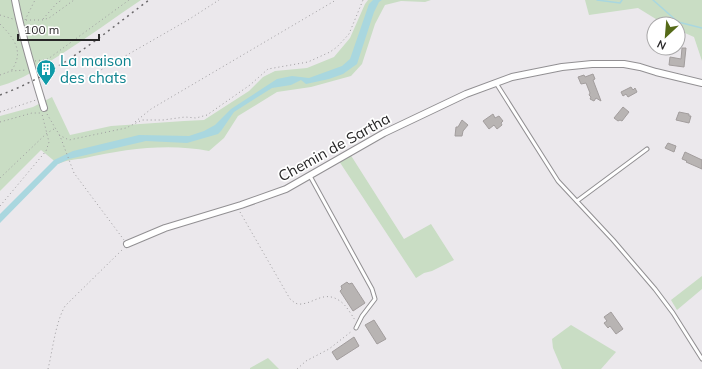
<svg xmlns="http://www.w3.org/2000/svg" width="702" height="369" font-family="Mulish,sans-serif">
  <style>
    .green { fill: #c9ddc4 }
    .water { fill: #a9d7df }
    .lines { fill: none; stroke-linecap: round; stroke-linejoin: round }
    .stream { stroke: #a9d7df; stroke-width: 1.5 }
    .building { fill: #b8b4b3; stroke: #a29d9d }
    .lane-casing { stroke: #929093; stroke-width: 5 }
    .street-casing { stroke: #929093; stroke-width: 8 }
    .path { stroke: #9e9c9f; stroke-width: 1; stroke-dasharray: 1 3; stroke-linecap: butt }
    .lane { stroke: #fff; stroke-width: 3 }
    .street { stroke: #fff; stroke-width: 6 }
    .rail { stroke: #6b696b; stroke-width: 1.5; stroke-dasharray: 2 4; stroke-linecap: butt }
    .labels { text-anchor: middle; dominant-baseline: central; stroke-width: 3.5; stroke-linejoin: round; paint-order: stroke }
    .culture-label { font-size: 15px; fill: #0d838f; stroke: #fff; text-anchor: start }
    .street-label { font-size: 15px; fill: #272627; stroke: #fff }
  </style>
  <rect width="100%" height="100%" fill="#ebe8ec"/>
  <!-- green -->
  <g class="green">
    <path d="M 0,0 L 141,0 C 114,18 87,38 60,55 C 41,67 22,80 0,86 Z"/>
    <path d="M 368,0 L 431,0 L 425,2 L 401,1 L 385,5 L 375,24 L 362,64 L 351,76 L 311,87 L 277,92 L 238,116 L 224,138 L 209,151 C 168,143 125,149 85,158 C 74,160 69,159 58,164 L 41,150 L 0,191 L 0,116 L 33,107 L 52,97 L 70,135 L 111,126 L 184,121 L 204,120 L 249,91 L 263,77 L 275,71 L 307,68 L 334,57 L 350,38 L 365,4 Z"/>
    <polygon points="585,0 702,0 702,61 694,37 678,30 678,24 664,24 638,8 589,15"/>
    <polygon points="350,154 404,239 431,224 454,260 432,271 424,273 416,278 339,161"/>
    <polygon points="702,276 702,289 677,310 671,300"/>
    <polygon points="571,325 616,352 601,369 562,369 553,348 552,339"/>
    <polygon points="268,358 279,369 250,369 250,368"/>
  </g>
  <!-- water -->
  <polygon class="water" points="373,0 382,0 379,2 374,12 357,64 343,74 329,79 306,84 301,80 291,85 272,88 234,112 221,131 218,134 187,143 146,141 69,159 58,164 0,223 0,214 54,160 73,151 139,135 189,136 204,131 215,125 231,109 277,79 292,76 309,78 342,66 350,59 369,4"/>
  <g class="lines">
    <!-- stream -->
    <g class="stream">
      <polyline points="597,0 620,3 622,0"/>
      <polyline points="653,0 678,22 702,28"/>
    </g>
  </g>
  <!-- building -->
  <g class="building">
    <polygon points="682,48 686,48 684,67 669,65 670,57 681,59"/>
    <polygon points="593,74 595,79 593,80 601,101 596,98 594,101 590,99 591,97 589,95 590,93 586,83 581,84 578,77 584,75 585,77"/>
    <polygon points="631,87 633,90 635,88 637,92 628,97 626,94 623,96 621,92"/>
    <polygon points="623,107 629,112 622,121 620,120 618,121 614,118"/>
    <polygon points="679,112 689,114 689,116 691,116 689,123 676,120"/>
    <polygon points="493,114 495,118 499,116 503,121 501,123 502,125 497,129 494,125 489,129 483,121"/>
    <polygon points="462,120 468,125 463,131 462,136 455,136 456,127 458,127"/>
    <polygon points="668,143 676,146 674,152 665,148"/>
    <polygon points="685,152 702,160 702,169 686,162 687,161 682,159"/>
    <polygon points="347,282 349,284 352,283 365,303 353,311 340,291 342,289 341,286"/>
    <polygon points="611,312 623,329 616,334 610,326 608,328 604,323 607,321 604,317"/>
    <polygon points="374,320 386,339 377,344 365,325"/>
    <polygon points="354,337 359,346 337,360 332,352"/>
  </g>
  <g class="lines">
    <!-- lane casing -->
    <g class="lane-casing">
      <g id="lane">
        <polyline points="496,83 558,181 613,240 655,289 673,313 702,359"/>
        <polyline points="310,176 372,289 375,299 362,316 356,328"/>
        <polyline points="577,201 647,149"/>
      </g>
    </g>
    <!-- street casing -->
    <g class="street-casing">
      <g id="street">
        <path d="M 15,0 C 22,37 33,72 44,108"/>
        <polyline points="127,244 165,228 241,205 286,189 384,133 466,94 512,77 562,67 592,64 624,64 640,67 656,72 702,83"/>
      </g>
    </g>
    <!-- path -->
    <g class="path">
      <polyline points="0,15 13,19"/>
      <polyline points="43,19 57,3 62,0"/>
      <polyline points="25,20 35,0"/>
      <polyline points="26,20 42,20 49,18 74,0"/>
      <path d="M 0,24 C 14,38 25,52 11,71"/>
      <polyline points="35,61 48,59 129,0"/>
      <polyline points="0,75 11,71 27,70"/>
      <polyline points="65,83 71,84 80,82 188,20 219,0"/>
      <polyline points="0,112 36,100"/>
      <polyline points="47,114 60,136 74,173 124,240"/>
      <polyline points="0,122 32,113 42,113"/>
      <polyline points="135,122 151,109 336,0"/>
      <polyline points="59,135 69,140 126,128 142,120 163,120 185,117 196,118 207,115 250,85 268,69 308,62 330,52 337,47 349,34 363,0"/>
      <polyline points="0,178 47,133 54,129"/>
      <polyline points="0,206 46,151 49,142 42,114"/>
      <path d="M 240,212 L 290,299 C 293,301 296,305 301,304 C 315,303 324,290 340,301 C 346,305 351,314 355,320"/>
      <path d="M 48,369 C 53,349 55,324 65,306 L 123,249"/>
      <polyline points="297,369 306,361 329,349 352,331"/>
    </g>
    <!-- lane -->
    <use href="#lane" class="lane"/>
    <!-- street -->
    <use href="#street" class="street"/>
    <!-- rail -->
    <path class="rail" d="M 0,95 C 56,75 102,35 149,0"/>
  </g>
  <!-- icons -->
  <defs>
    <g id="building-pin" transform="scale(1)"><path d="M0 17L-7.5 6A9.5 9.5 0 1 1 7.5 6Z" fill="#0f9aa8" stroke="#fff"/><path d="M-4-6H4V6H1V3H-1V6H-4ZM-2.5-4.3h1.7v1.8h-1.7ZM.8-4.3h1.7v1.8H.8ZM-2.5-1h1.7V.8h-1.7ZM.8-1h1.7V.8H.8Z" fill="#fff"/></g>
  </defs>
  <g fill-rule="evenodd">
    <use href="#building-pin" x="46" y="69"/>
  </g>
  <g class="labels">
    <!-- culture labels -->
    <g class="culture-label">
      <text x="60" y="60">La maison<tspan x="60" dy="17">des chats</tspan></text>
    </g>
    <!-- street labels -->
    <g class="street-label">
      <text transform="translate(334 147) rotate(-29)">Chemin de Sartha</text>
    </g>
  </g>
  <!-- north arrow -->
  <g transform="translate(666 36) rotate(206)"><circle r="19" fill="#ffffff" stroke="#a9a8a9"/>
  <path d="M0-3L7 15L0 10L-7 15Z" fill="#556a18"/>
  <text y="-6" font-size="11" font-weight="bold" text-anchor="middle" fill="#272627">N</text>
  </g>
  <!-- scale -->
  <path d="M18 34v6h81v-6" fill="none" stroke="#272627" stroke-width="2"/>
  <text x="24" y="34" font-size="12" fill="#272627" stroke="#ffffff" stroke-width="3" paint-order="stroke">100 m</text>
</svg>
